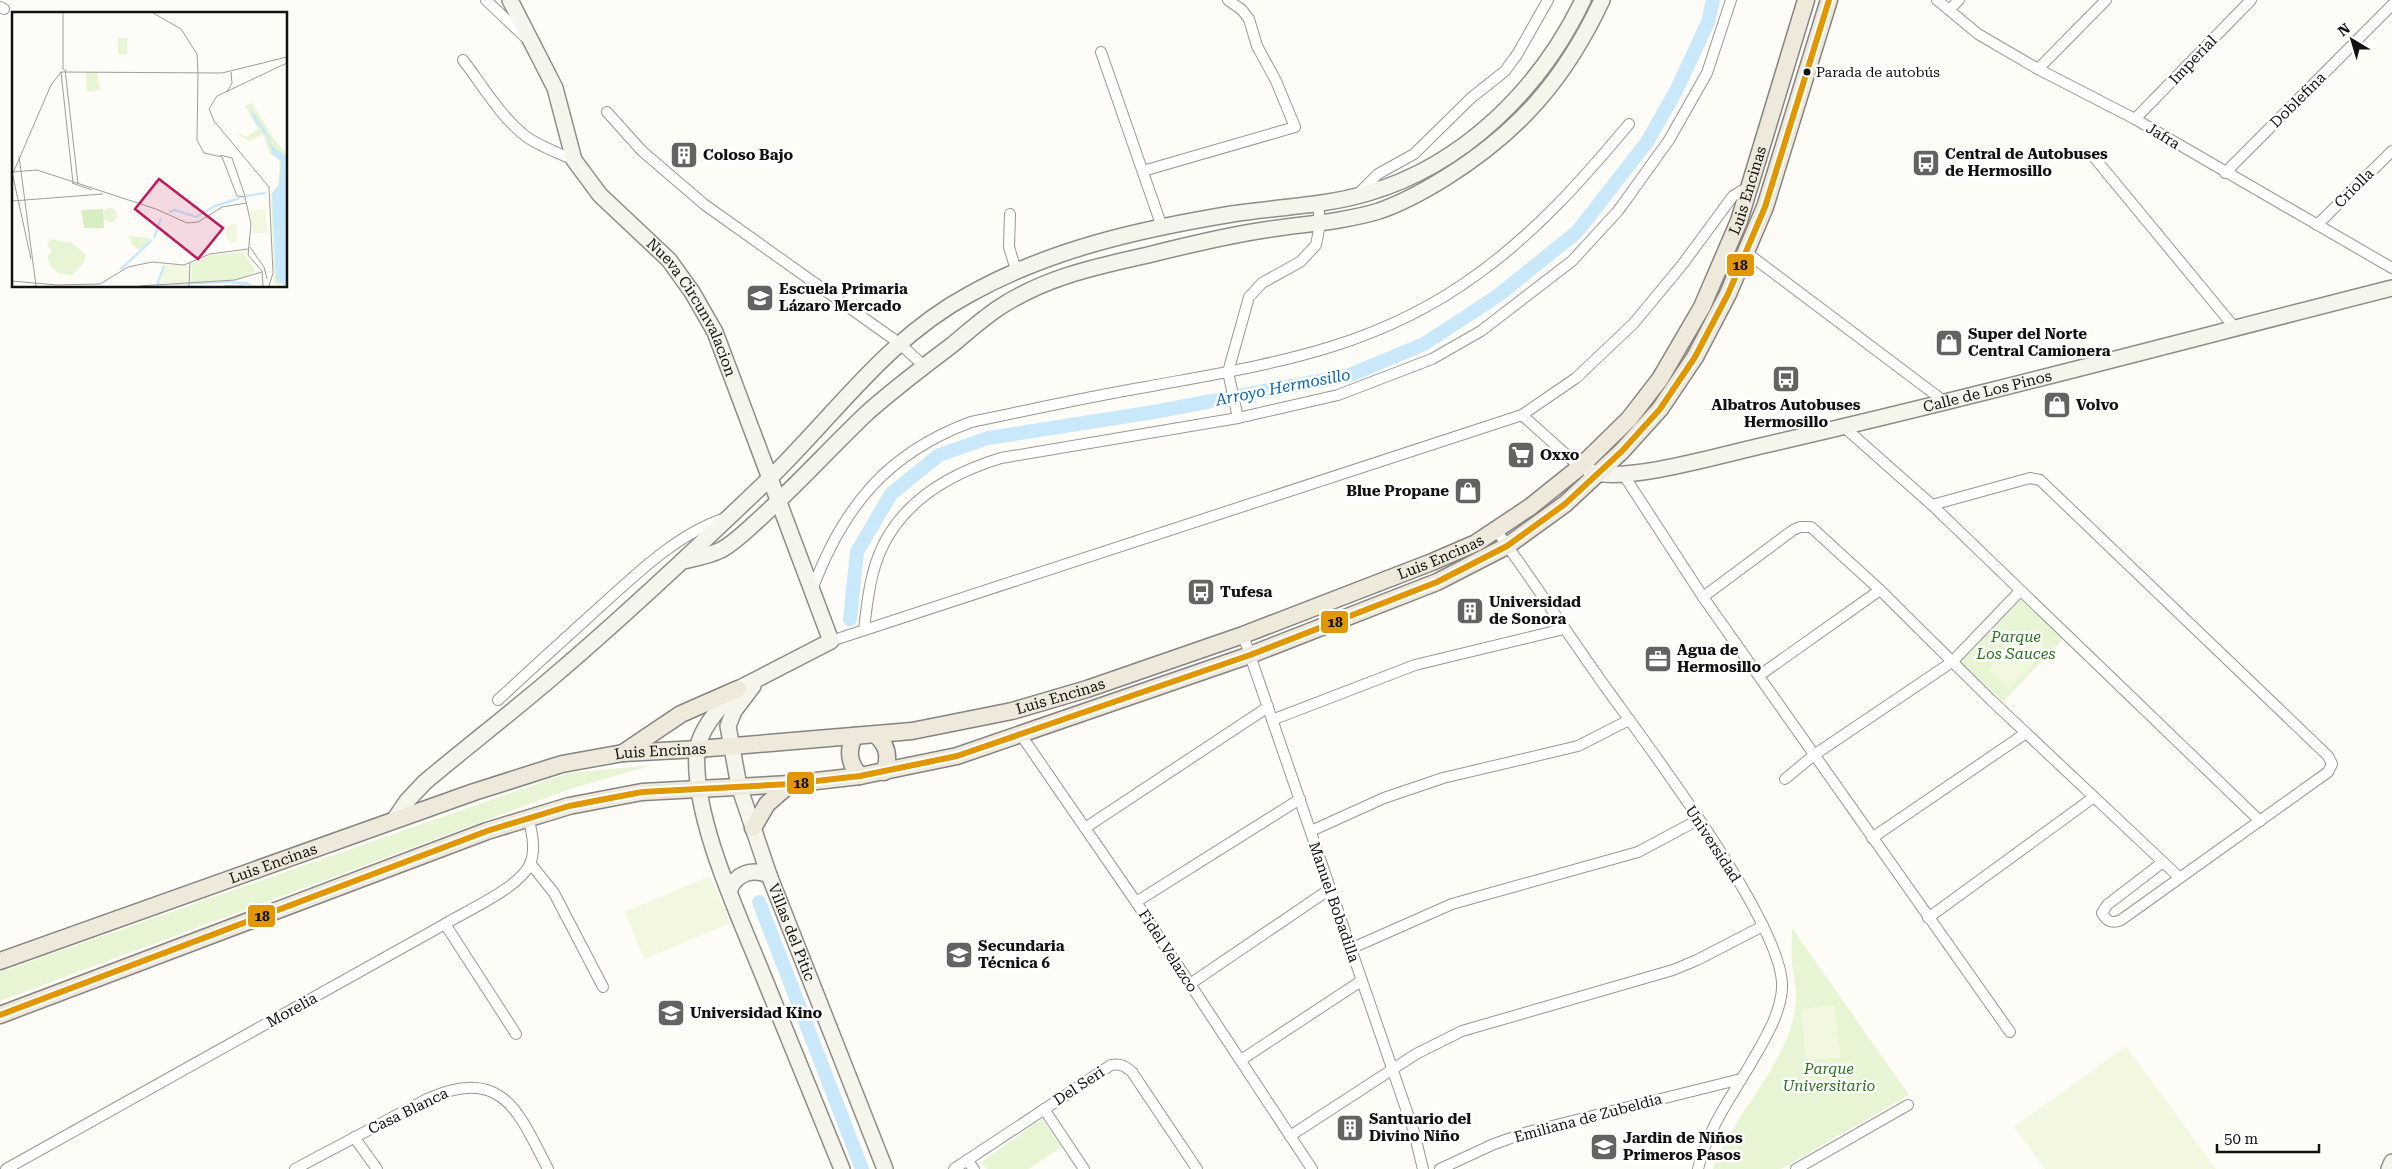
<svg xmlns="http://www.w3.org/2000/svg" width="2392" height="1169" font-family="'Roboto Serif',serif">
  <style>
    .grass { fill: #e7f5d4 }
    .pitch { fill: #f1f8df }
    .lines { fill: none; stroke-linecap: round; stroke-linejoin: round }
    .canal { stroke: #c9e9fb; stroke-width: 14 }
    .street-casing { stroke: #979795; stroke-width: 12 }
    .secondary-casing { stroke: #8e8d8b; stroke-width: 18 }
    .primary-casing { stroke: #858482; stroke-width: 19 }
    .street { stroke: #fffffe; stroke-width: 10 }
    .secondary { stroke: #f6f5eb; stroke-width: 15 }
    .primary { stroke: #eee9da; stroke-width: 16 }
    .bus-1-casing { stroke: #fff; stroke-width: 10 }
    .bus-1 { stroke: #e09702; stroke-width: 6 }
    .bus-dot { fill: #111; stroke: #fff; stroke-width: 2 }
    .labels { text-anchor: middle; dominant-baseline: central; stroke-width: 5; stroke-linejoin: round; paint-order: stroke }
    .bus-label { font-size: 14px; fill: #111; stroke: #fff; text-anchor: start }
    .street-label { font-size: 15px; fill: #111; stroke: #fff }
    .poi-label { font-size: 15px; font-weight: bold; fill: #111; stroke: #fff; text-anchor: start }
    .park-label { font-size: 15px; font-style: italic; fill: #2a7218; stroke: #fff }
    .water-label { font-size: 16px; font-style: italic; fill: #0968b4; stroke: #fff }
    .inset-river { fill: none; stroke: #c9e9fb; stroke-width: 2.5 }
    .inset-road { fill: none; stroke: #9f9e9b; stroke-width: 1 }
    .view { fill: #c2185b; fill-opacity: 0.15; stroke: #c2185b; stroke-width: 2.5 }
    .inset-edge { fill: none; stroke: #111; stroke-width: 2.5 }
    .line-badge { stroke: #fff; stroke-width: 2 }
    .pale-badge-label { font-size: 14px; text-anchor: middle; font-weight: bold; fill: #111 }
  </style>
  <rect width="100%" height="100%" fill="#fdfcf7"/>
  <!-- grass -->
  <g class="grass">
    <polygon points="2023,597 2065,637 2003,702 1960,661"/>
    <polygon points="653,765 570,789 0,1001 0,972 568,773"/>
    <path d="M 1792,928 L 1909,1095 L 1781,1169 L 1713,1169 C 1733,1112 1795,1059 1796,997 C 1796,986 1793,974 1792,963 C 1791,951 1792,940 1792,928 Z"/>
    <polygon points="1042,1119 1061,1147 1029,1169 987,1169 981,1162"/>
  </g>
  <!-- pitch -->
  <g class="pitch">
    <polygon points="2025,629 2046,649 2009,689 1988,669"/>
    <polygon points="710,876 730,923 644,959 625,912"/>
    <polygon points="1834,1005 1841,1058 1806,1059 1801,1009"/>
    <polygon points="2126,1046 2216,1169 2045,1169 2014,1127"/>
  </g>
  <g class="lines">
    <!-- canal -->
    <g class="canal">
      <polyline points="850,619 857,552 891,494 939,455 988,438 1154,412 1350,375 1424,344 1496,297 1577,232 1647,142 1676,91 1708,22 1713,0"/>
      <polyline points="759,902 862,1169"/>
    </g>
    <!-- street casing -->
    <g class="street-casing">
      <g id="street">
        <polyline points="486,0 525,37"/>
        <polyline points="1937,0 1978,34 2038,69 2135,119 2392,268"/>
        <polyline points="0,7 4,9"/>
        <polyline points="1949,10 1959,0"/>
        <polyline points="1101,52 1162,227"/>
        <path d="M 463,60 C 483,86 502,119 528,138 C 542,147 558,153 574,160"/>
        <polyline points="2038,69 2106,0"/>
        <polyline points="607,112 642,151 705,205 899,343 924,366"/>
        <polyline points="2135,119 2251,0"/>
        <polyline points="2093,156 2235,328"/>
        <polyline points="1143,171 1295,127 1276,81 1257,46 1249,19 1242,10 1228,0"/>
        <polyline points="2225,173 2392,5"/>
        <polyline points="1356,196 1378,174 1414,154 1471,98 1505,71 1518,53 1548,0"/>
        <polyline points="1010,214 1009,247 1016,270"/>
        <polyline points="2317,225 2392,151"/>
        <polyline points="1747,253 1945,402"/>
        <polyline points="1522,415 1580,467"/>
        <polyline points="1238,418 1228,372 1249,297 1262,283 1300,262 1316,245 1320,224 1318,203"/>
        <polyline points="1844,427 1932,505 2260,821"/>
        <polyline points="1623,474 1703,597 2010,1032"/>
        <path d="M 1932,505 L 2030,478 L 2040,480 L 2328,756 L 2332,764 L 2328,772 L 2121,920 C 2112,924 2107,922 2102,913 L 2107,905 L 2163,862"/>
        <path d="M 1496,530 C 1533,581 1568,634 1604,685 C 1644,741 1787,928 1782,989 C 1780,1016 1763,1042 1750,1065 C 1730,1098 1707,1131 1698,1169"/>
        <path d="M 812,590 C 843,507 887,453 971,422 C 1029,410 1087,397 1146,387 C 1269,364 1375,350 1479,273 C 1537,231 1583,179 1629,124"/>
        <polyline points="1703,597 1793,530 1800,527 1811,527 1880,590 1991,700 2179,877"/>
        <path d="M 864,630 C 866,611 868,592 873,573 C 889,510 942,476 1001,458 L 1238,418 L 1338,395 L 1432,359 L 1481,331 L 1572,261 L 1618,211 L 1669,140 L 1707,73 L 1731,0"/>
        <polyline points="1243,635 1414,1132 1423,1169"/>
        <polyline points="831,641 1522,415 1576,378 1634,323 1682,265 1733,196 1748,187"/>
        <polyline points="1760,675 1880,590"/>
        <path d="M 498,700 C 529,671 560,643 591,615 C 629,581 676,533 726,518"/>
        <polyline points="1272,720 1415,665 1564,629"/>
        <polyline points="1021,735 1136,902 1312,1169"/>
        <polyline points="1785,779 1814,755 1952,662 2020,591"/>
        <polyline points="1085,828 1268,707"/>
        <polyline points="1311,831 1384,798 1443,778 1578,746 1629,720"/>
        <polyline points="1872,838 2026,733"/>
        <polyline points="530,863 554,893 603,987"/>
        <polyline points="1136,902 1300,799"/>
        <polyline points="1928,918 2094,797"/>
        <polyline points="445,924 516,1034"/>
        <polyline points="1350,949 1452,904 1638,852 1698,820"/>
        <polyline points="1190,984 1330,889"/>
        <polyline points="1241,1060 1361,981"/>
        <polyline points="1044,1109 1084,1169"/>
        <polyline points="1290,1136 1416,1054 1462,1031 1673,970 1697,960 1763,926"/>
        <polyline points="354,1137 377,1169"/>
        <polyline points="967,1160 974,1169"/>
        <path d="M 6,1169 L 445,924 C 468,910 519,888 530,864 C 536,850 532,831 528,818"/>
        <path d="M 295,1169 L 427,1099 C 503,1066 518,1111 548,1169"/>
        <path d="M 954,1169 L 1111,1065 C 1120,1063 1125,1066 1132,1072 L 1197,1169"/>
        <polyline points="1440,1169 1494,1144 1528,1132 1741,1079"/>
        <polyline points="1796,1169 1908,1105"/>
      </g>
    </g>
    <!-- secondary casing -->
    <g class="secondary-casing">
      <g id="secondary">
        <path id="s1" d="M 510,0 L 555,88 L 574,160 L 600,195 L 669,260 L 692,292 L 715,332 L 831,641 L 738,689 C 722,704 700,727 697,751 C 692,815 736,909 760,968 C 788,1035 815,1102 842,1169"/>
        <path id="s2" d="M 1591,472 C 1627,483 1725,454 1765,445 C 1975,397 2183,341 2392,288"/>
        <path d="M 683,561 C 696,558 709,556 721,550 C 734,543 745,532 756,522 C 795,487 830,448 868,412 C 895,388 923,367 952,345 C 968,332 983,318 1000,307 C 1046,277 1095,267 1148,255 C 1184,246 1220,237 1258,231 C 1299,224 1339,223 1379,211 C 1402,203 1424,191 1445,178 C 1519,132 1565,79 1602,0"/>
        <path id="s3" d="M 753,686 L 734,711 L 728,726 L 739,786 L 769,875 L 885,1169"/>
        <path d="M 394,820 L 407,801 L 425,782 C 468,746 512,712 554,676 C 628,613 698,547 768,480 C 835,415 886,339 970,294 C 1051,249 1141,229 1232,214 C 1277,207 1325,206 1368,193 C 1464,165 1541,88 1583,0"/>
        <path d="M 729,891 C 736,873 752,868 769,875"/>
        <polyline points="2389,1169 2392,1162"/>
      </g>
    </g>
    <!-- primary casing -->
    <g class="primary-casing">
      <g id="primary">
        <path d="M 876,735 C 888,746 890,757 884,772"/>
        <path d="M 854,736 C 847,752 849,764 860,776"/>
        <polyline points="623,753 681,714 738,689"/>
        <polyline points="753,828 767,804 790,784"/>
        <path id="s4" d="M 0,961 L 474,792 L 562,764 L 623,753 L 698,749 L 912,731 L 1012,711 L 1087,689 L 1243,635 L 1432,562 L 1476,543 L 1530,507 L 1580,467 L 1629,419 L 1660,379 L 1702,307 L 1739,221 L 1806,0"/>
        <polyline points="0,1015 487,831 569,806 642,792 790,784 860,776 957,756 1250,655 1437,582 1507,546 1565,504 1622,451 1660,409 1695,357 1728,294 1765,207 1829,0"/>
      </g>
    </g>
    <!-- street -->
    <use href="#street" class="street"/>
    <!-- secondary -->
    <use href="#secondary" class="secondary"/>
    <!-- primary -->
    <use href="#primary" class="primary"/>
    <!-- bus-1 casing -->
    <g class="bus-1-casing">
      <polyline id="bus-1" points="0,1015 487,831 569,806 642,792 790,784 860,776 957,756 1250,655 1437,582 1507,546 1565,504 1622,451 1660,409 1695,357 1728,294 1765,207 1829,0"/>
    </g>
    <!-- bus-1 -->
    <use href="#bus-1" class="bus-1"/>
  </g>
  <!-- icons -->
  <defs>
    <g id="building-square" transform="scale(1.4375)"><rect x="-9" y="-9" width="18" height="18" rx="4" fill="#646362" stroke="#fff"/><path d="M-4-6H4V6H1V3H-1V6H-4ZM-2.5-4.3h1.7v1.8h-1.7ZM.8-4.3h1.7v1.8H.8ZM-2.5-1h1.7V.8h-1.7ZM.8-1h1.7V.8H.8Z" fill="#fff"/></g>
    <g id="bus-square" transform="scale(1.4375)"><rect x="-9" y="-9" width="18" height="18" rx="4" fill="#646362" stroke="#fff"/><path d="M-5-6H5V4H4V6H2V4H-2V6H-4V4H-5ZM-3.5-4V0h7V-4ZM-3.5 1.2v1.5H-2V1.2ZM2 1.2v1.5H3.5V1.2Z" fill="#fff"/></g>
    <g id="school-square" transform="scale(1.4375)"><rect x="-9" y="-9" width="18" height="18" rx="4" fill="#646362" stroke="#fff"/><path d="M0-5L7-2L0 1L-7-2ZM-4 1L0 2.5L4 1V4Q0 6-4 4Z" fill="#fff"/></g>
    <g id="shop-square" transform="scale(1.4375)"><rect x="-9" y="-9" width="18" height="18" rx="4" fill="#646362" stroke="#fff"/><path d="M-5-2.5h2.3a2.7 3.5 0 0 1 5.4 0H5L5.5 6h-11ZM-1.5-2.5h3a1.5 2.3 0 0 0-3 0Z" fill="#fff"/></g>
    <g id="supermarket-square" transform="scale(1.4375)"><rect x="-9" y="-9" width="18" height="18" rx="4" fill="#646362" stroke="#fff"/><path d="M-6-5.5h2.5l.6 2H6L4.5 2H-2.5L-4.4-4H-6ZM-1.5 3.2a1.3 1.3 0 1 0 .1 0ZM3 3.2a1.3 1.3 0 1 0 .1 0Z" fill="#fff"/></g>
    <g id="office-square" transform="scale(1.4375)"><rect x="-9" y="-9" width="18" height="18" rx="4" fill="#646362" stroke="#fff"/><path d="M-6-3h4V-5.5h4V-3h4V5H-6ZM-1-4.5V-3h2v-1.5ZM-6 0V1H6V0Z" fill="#fff"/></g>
    <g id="university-square" transform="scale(1.4375)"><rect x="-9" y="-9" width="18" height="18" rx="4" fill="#646362" stroke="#fff"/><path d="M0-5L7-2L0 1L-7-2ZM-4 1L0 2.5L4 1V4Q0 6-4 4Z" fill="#fff"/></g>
  </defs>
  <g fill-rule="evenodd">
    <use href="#building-square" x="684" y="155"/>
    <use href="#bus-square" x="1926" y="163"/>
    <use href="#school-square" x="760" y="298"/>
    <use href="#shop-square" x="1949" y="343"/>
    <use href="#bus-square" x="1786" y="379"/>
    <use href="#shop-square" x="2057" y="405"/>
    <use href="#supermarket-square" x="1521" y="455"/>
    <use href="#shop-square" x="1468" y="491"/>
    <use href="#bus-square" x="1201" y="592"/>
    <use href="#building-square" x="1470" y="611"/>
    <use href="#office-square" x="1658" y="659"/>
    <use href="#school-square" x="959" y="955"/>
    <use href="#university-square" x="671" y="1013"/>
    <use href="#building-square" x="1350" y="1128"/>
    <use href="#school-square" x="1604" y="1147"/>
  </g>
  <!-- markers -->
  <circle class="bus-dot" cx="1807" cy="72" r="4.5"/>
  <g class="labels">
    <!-- bus labels -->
    <g class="bus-label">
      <text x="1816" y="72">Parada de autobús</text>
    </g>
    <!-- street labels -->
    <g class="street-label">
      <text transform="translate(2193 60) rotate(-46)">Imperial</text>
      <text transform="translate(2298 100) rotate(-45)">Doblefina</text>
      <text transform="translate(2163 136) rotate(31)">Jafra</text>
      <text transform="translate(2354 188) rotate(-45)">Criolla</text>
      <text stroke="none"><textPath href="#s4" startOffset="2000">Luis Encinas</textPath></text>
      <text stroke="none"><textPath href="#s1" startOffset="364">Nueva Circunvalacion</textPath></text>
      <text stroke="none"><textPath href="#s2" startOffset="406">Calle de Los Pinos</textPath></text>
      <text stroke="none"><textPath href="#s4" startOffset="1505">Luis Encinas</textPath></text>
      <text stroke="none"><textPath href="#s4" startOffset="1100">Luis Encinas</textPath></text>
      <text stroke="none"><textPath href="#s4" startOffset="695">Luis Encinas</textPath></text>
      <text transform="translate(1713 844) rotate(57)">Universidad</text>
      <text stroke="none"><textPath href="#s4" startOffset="290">Luis Encinas</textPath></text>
      <text transform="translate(1334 902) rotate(71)">Manuel Bobadilla</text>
      <text stroke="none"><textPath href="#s3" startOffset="264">Villas del Pitic</textPath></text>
      <text transform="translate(1168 951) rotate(57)">Fidel Velazco</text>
      <text transform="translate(292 1010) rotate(-29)">Morelia</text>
      <text transform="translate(1079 1086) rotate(-33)">Del Seri</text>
      <text transform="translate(408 1111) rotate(-26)">Casa Blanca</text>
      <text transform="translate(1588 1118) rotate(-15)">Emiliana de Zubeldia</text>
    </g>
    <!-- poi labels -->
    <g class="poi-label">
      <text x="1945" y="154">Central de Autobuses<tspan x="1945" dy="17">de Hermosillo</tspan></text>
      <text x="703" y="155">Coloso Bajo</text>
      <text x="779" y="289">Escuela Primaria<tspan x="779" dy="17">Lázaro Mercado</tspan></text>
      <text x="1968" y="334">Super del Norte<tspan x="1968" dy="17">Central Camionera</tspan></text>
      <text x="1786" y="405" text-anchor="middle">Albatros Autobuses<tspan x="1786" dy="17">Hermosillo</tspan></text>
      <text x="2076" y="405">Volvo</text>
      <text x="1540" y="455">Oxxo</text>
      <text x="1449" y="491" text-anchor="end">Blue Propane</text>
      <text x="1220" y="592">Tufesa</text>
      <text x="1489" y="602">Universidad<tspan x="1489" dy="17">de Sonora</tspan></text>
      <text x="1677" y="650">Agua de<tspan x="1677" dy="17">Hermosillo</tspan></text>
      <text x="978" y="946">Secundaria<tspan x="978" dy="17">Técnica 6</tspan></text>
      <text x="690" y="1013">Universidad Kino</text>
      <text x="1369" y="1119">Santuario del<tspan x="1369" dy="17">Divino Niño</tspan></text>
      <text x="1623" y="1138">Jardin de Niños<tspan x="1623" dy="17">Primeros Pasos</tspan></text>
    </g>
    <!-- park labels -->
    <g class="park-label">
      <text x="2016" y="637">Parque<tspan x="2016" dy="17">Los Sauces</tspan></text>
      <text x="1829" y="1069">Parque<tspan x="1829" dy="17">Universitario</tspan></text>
    </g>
    <!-- water labels -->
    <g class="water-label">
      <text transform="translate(1283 387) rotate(-11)">Arroyo Hermosillo</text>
    </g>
  </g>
  <!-- overview -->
  <g transform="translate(12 12)">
    <rect width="275" height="275" fill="#fdfcf7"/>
    <path d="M 106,26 L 115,26 L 115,42 L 106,42 ZM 74,60 L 85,60 L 88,78 L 75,80 ZM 240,91 L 263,129 L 275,142 L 275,274 L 262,272 L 262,267 L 259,182 L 266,174 L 268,150 L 263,143 L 258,143 L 251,122 L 237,129 L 223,120 L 235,125 L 246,117 L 233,94 ZM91 203a7 7 0 1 1 14 0a7 7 0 1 1-14 0ZM 38,227 L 60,231 L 74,243 L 71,252 L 60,263 L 46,261 L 39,255 L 35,246 L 40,239 L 35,233 ZM 231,240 L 244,259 L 229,267 L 179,271 L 180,251 L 200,243 Z" fill="#e7f5d4"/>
    <path d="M 91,197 L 92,216 L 72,216 L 69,198 Z" fill="#d7eec2"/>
    <path d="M 116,223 L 139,227 L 128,238 L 120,233 Z" fill="#e7f5d4"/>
    <path d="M 251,197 L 254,197 L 255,221 L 241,221 L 239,199 ZM 224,211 L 226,228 L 221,231 L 214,227 L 213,215 ZM 153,253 L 177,253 L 177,270 L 147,272 Z" fill="#f1f8df"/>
    <path d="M 239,97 L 257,124 L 260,134 L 275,145 L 275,274 L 264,268 L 260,181 L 267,173 L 269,150 L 260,142 L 257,128 L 242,108 ZM 215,269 L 235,270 L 242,274 L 216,271 L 130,274 Z" fill="#c9e9fb"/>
    <path class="inset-river" d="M 233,184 L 254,181M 157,200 L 163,198 L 184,205 L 203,194 L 228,186M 142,226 L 149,206M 109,257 L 140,228M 145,273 L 152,254"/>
    <path class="inset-road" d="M 141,1 L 169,17 L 185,42 L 186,60M 53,57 L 66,172M 51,58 L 51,1M 49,60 L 61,171M 186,60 L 185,128 L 192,141 L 210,145 L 225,184 L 233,185 L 239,212 L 236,243 L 250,259 L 251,274M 215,80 L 220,71 L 219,60M 208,143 L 220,146 L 233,184M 7,144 L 24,274M 0,160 L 25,158 L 144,197 L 175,211 L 186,210 L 210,195 L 235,191M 0,160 L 19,247M 1,161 L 39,73 L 49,60 L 210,61 L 275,45M 60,171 L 80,178M 0,189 L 91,182M 238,235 L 252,255 L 255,267M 0,269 L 45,273 L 88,272 L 116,255 L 140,250 L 172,253 L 198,242 L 236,237M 127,274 L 223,268 L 250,260M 177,274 L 178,251M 212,274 L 231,274M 257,274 L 261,261 L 257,175 L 202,109 L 197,97 L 205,84 L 275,51"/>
    <path class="view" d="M 147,167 L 211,216 L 186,247 L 123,197 Z"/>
    <rect width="275" height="275" class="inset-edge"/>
  </g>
  <g class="line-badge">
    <rect x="1726" y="253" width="29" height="24" rx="5" fill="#e09702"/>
    <rect x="1320" y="610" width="29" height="24" rx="5" fill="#e09702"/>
    <rect x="786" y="771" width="29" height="24" rx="5" fill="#e09702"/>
    <rect x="247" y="904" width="29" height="24" rx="5" fill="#e09702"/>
  </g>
  <g class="pale-badge-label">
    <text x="1740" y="270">18</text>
    <text x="1335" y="627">18</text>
    <text x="801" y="788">18</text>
    <text x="262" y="921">18</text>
  </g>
  <!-- north arrow -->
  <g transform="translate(2352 40) rotate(322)" stroke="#ffffff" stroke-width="4" paint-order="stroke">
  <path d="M0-4L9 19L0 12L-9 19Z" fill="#111111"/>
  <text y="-8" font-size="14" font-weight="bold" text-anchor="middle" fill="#111111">N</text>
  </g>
  <!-- scale -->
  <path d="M2217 1144v8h102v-8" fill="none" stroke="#111111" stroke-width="2.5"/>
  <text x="2224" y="1144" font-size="15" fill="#111111" stroke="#ffffff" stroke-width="4" paint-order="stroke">50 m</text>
</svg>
